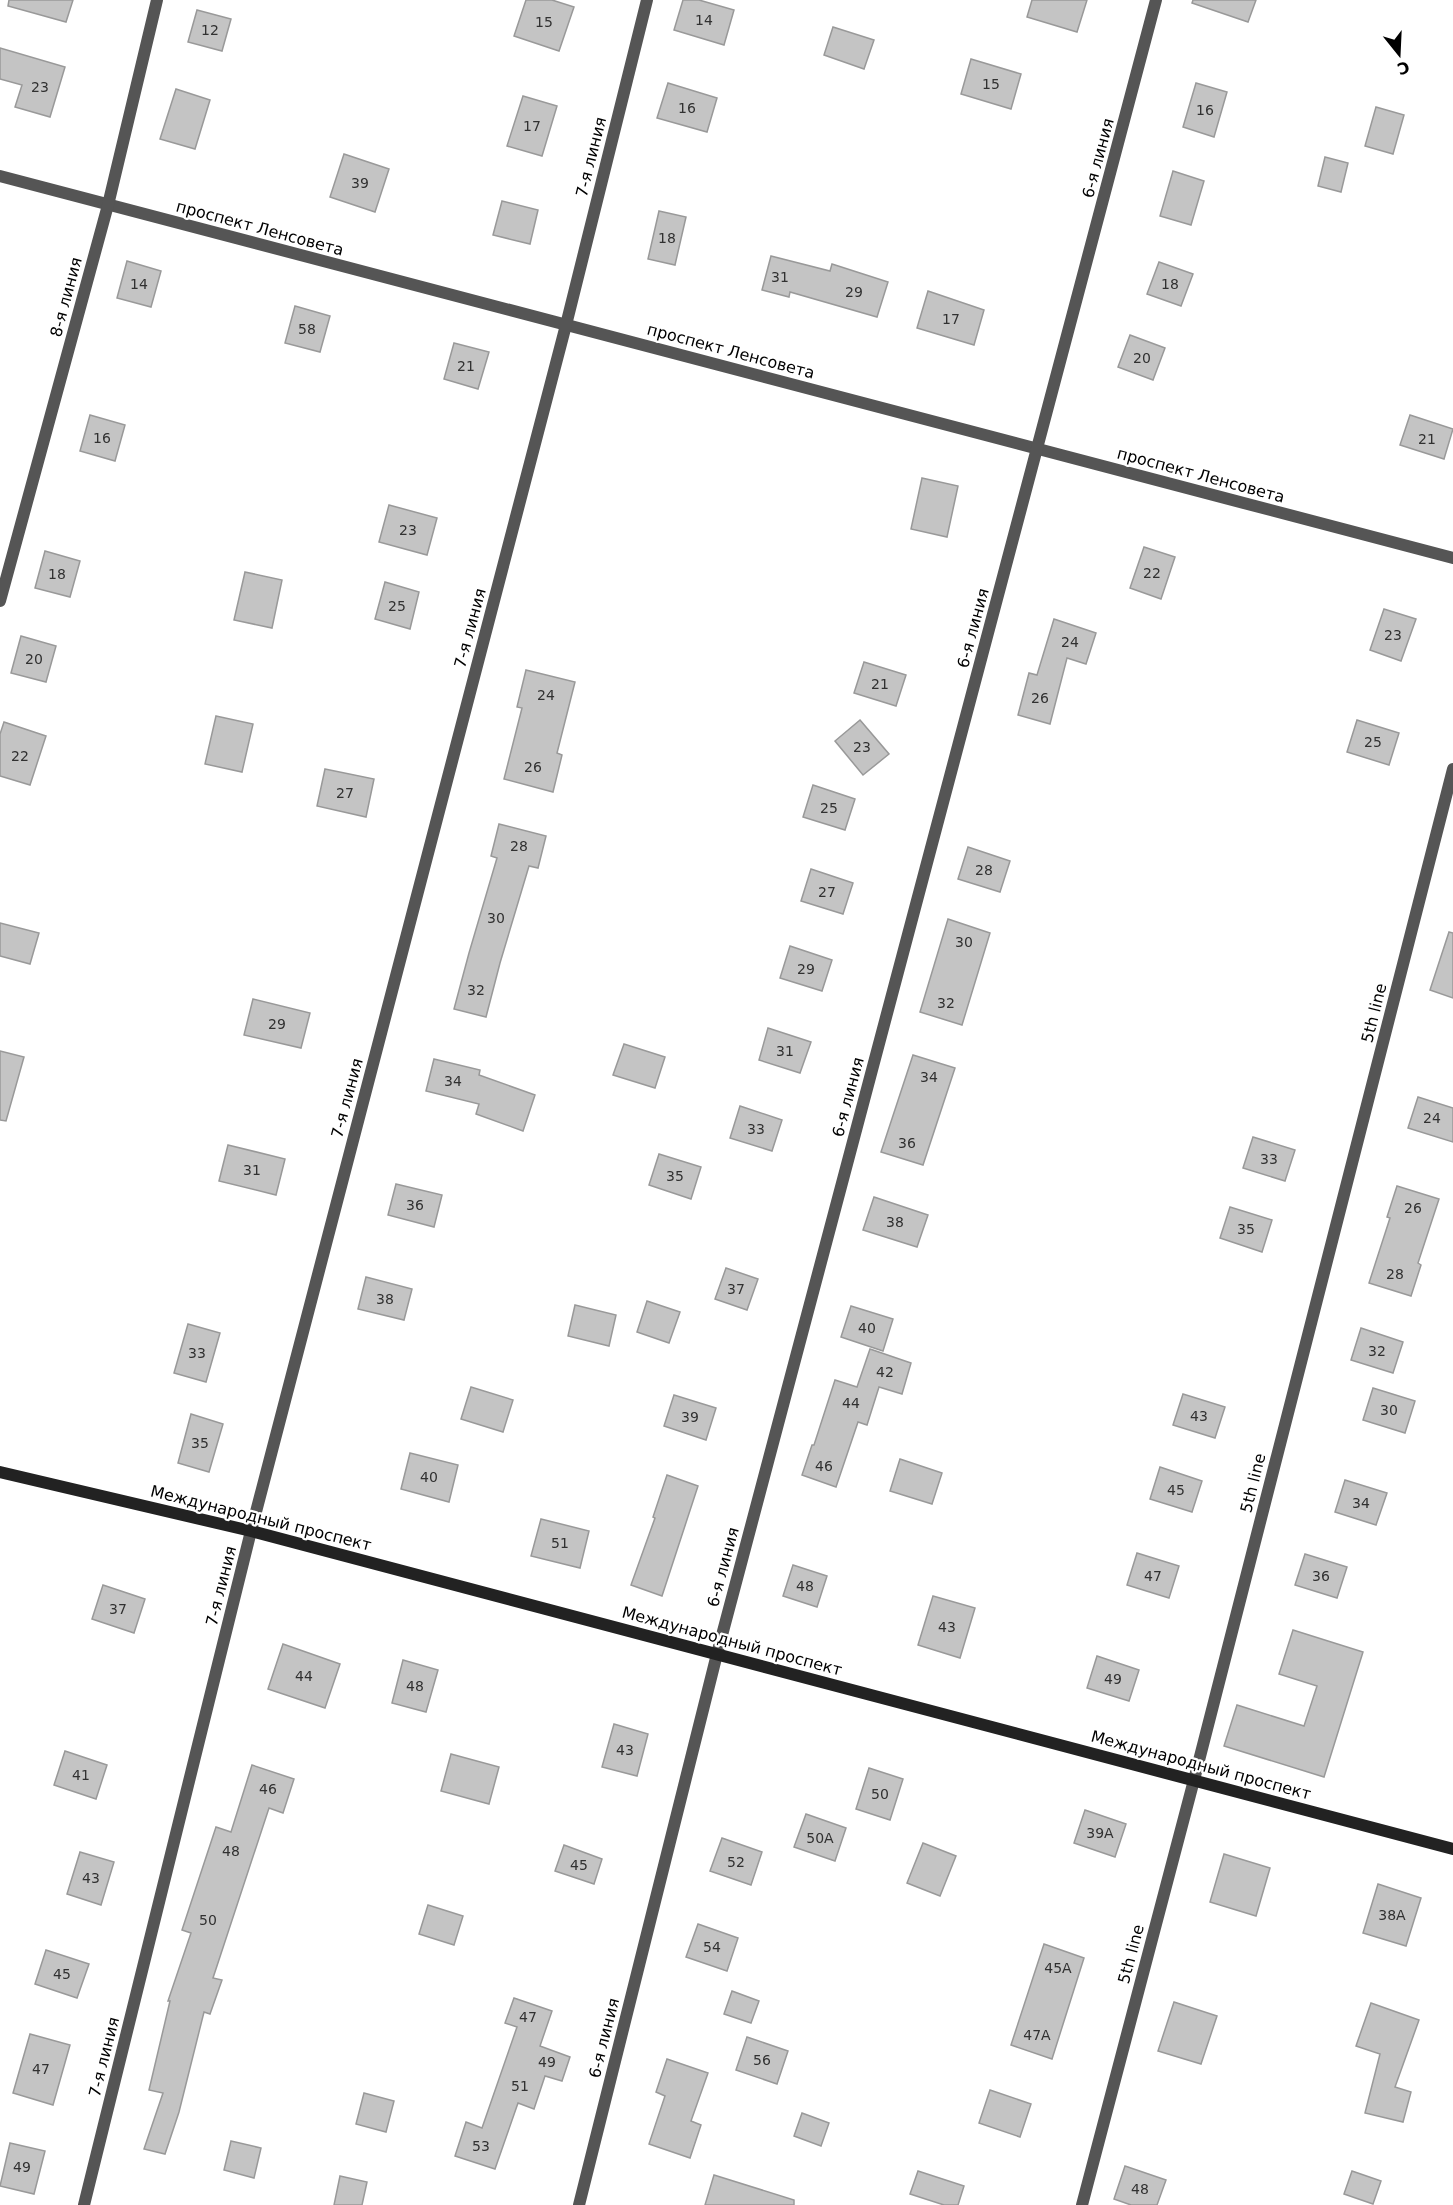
<svg xmlns="http://www.w3.org/2000/svg" width="1453" height="2205" font-family="'DejaVu Sans',sans-serif">
  <style>
    .building { fill: #c4c4c4; stroke: #999; stroke-width: 1.5 }
    .lines { fill: none; stroke-linecap: round; stroke-linejoin: round }
    .street { stroke: #555; stroke-width: 12 }
    .secondary { stroke: #222; stroke-width: 12 }
    .labels { text-anchor: middle; dominant-baseline: central; stroke-width: 4.5; stroke-linejoin: round; paint-order: stroke }
    .number-label { font-size: 14px; fill: #313131 }
    .street-label { font-size: 16px; fill: #000; stroke: #fff }
  </style>
  <rect width="100%" height="100%" fill="#fff"/>
  <!-- building -->
  <g class="building">
    <polygon points="9,0 73,0 66,22 8,6"/>
    <polygon points="526,0 552,0 574,7 559,51 514,36"/>
    <polygon points="683,0 699,0 734,10 724,45 674,30"/>
    <polygon points="1032,0 1087,0 1077,32 1027,17"/>
    <polygon points="1193,0 1256,0 1248,22 1192,3"/>
    <polygon points="197,10 231,19 222,51 188,42"/>
    <polygon points="833,27 874,40 864,69 824,55"/>
    <polygon points="0,48 65,67 50,117 15,107 22,85 0,79"/>
    <polygon points="971,59 1021,74 1011,109 961,94"/>
    <polygon points="668,83 717,98 707,132 657,118"/>
    <polygon points="1196,83 1227,92 1214,137 1183,127"/>
    <polygon points="176,89 210,100 195,149 160,139"/>
    <polygon points="523,96 557,106 542,156 507,146"/>
    <polygon points="1376,107 1404,115 1393,154 1365,146"/>
    <polygon points="344,154 389,169 375,212 330,197"/>
    <polygon points="1325,157 1348,163 1341,192 1318,186"/>
    <polygon points="1173,171 1204,181 1191,225 1160,216"/>
    <polygon points="502,201 538,210 530,244 493,235"/>
    <polygon points="659,211 686,217 675,265 648,259"/>
    <polygon points="771,256 830,271 832,264 888,282 877,317 790,292 789,297 762,290"/>
    <polygon points="127,261 161,271 151,307 117,298"/>
    <polygon points="1159,262 1193,274 1181,306 1147,294"/>
    <polygon points="928,291 984,310 974,345 917,328"/>
    <polygon points="295,306 330,316 320,352 285,343"/>
    <polygon points="1130,335 1165,348 1153,380 1118,367"/>
    <polygon points="454,343 489,352 478,389 444,379"/>
    <polygon points="90,415 125,425 115,461 80,451"/>
    <polygon points="1410,415 1453,429 1444,459 1400,445"/>
    <polygon points="922,478 958,486 947,537 911,529"/>
    <polygon points="389,505 437,518 427,555 379,542"/>
    <polygon points="1144,547 1175,557 1161,599 1130,588"/>
    <polygon points="45,551 80,561 70,597 35,588"/>
    <polygon points="245,572 282,580 272,628 234,620"/>
    <polygon points="385,582 419,592 410,629 375,619"/>
    <polygon points="1384,609 1416,619 1401,661 1370,650"/>
    <polygon points="1054,619 1096,633 1086,664 1067,658 1050,724 1018,715 1029,673 1037,675"/>
    <polygon points="21,636 56,646 46,682 11,673"/>
    <polygon points="864,662 906,675 896,706 854,693"/>
    <polygon points="526,670 575,682 557,753 562,755 553,792 504,779 522,708 517,707"/>
    <polygon points="216,716 253,724 242,772 205,764"/>
    <polygon points="860,720 889,754 863,775 835,741"/>
    <polygon points="1357,720 1399,733 1389,765 1347,752"/>
    <polygon points="4,722 46,736 30,785 0,776 0,734"/>
    <polygon points="325,769 374,779 366,817 317,806"/>
    <polygon points="813,785 855,799 845,830 803,817"/>
    <polygon points="499,824 546,836 538,868 529,866 500,963 486,1017 454,1009 469,953 497,858 491,856"/>
    <polygon points="968,847 1010,861 1000,892 958,879"/>
    <polygon points="811,869 853,883 843,914 801,901"/>
    <polygon points="948,919 990,933 962,1025 920,1012"/>
    <polygon points="0,923 39,933 30,964 0,956"/>
    <polygon points="1449,932 1453,933 1453,998 1430,990"/>
    <polygon points="790,946 832,960 822,991 780,978"/>
    <polygon points="253,999 310,1013 301,1048 244,1035"/>
    <polygon points="768,1028 811,1042 800,1073 759,1060"/>
    <polygon points="624,1044 665,1057 655,1088 613,1075"/>
    <polygon points="0,1051 24,1057 6,1121 0,1120"/>
    <polygon points="913,1055 955,1068 923,1165 881,1152"/>
    <polygon points="434,1059 480,1070 479,1075 535,1095 523,1131 476,1114 479,1104 426,1091"/>
    <polygon points="1418,1097 1453,1108 1453,1142 1408,1128"/>
    <polygon points="740,1106 782,1120 772,1151 730,1138"/>
    <polygon points="1253,1137 1295,1150 1285,1181 1243,1168"/>
    <polygon points="228,1145 285,1159 276,1195 219,1181"/>
    <polygon points="659,1154 701,1167 691,1199 649,1185"/>
    <polygon points="396,1184 442,1195 434,1227 388,1215"/>
    <polygon points="1397,1186 1439,1199 1418,1263 1421,1265 1411,1296 1369,1283 1390,1218 1387,1217"/>
    <polygon points="874,1197 928,1215 917,1247 863,1230"/>
    <polygon points="1230,1207 1272,1220 1262,1252 1220,1238"/>
    <polygon points="726,1268 758,1279 747,1310 715,1299"/>
    <polygon points="366,1277 412,1289 404,1320 358,1309"/>
    <polygon points="647,1301 680,1312 669,1343 637,1332"/>
    <polygon points="575,1305 616,1315 609,1346 568,1336"/>
    <polygon points="851,1306 893,1319 883,1351 841,1337"/>
    <polygon points="188,1324 220,1333 206,1382 174,1373"/>
    <polygon points="1361,1328 1403,1342 1393,1373 1351,1360"/>
    <polygon points="870,1349 911,1363 902,1394 879,1387 867,1425 858,1422 836,1487 802,1475 812,1445 814,1445 835,1380 857,1387"/>
    <polygon points="471,1387 513,1400 503,1432 461,1419"/>
    <polygon points="1373,1388 1415,1401 1405,1433 1363,1420"/>
    <polygon points="1183,1394 1225,1407 1215,1438 1173,1425"/>
    <polygon points="674,1395 716,1408 706,1440 664,1426"/>
    <polygon points="191,1414 223,1424 209,1472 178,1463"/>
    <polygon points="410,1453 458,1465 449,1502 401,1489"/>
    <polygon points="900,1459 942,1473 932,1504 890,1491"/>
    <polygon points="1160,1467 1202,1481 1192,1512 1150,1499"/>
    <polygon points="667,1475 698,1486 662,1596 631,1585 655,1518 653,1517"/>
    <polygon points="1345,1480 1387,1493 1376,1525 1335,1512"/>
    <polygon points="541,1519 589,1531 580,1568 531,1556"/>
    <polygon points="1137,1553 1179,1566 1169,1598 1127,1585"/>
    <polygon points="1305,1554 1347,1567 1337,1598 1295,1585"/>
    <polygon points="793,1565 827,1576 817,1607 783,1596"/>
    <polygon points="103,1585 145,1599 134,1633 92,1619"/>
    <polygon points="933,1596 975,1608 960,1658 918,1645"/>
    <polygon points="1293,1630 1363,1652 1324,1777 1224,1746 1237,1705 1304,1726 1317,1686 1279,1674"/>
    <polygon points="283,1644 340,1664 325,1708 268,1689"/>
    <polygon points="1097,1656 1139,1670 1129,1701 1087,1688"/>
    <polygon points="403,1660 438,1670 426,1712 392,1703"/>
    <polygon points="614,1724 648,1734 637,1776 602,1767"/>
    <polygon points="65,1751 107,1765 96,1799 54,1785"/>
    <polygon points="451,1754 499,1767 489,1804 441,1791"/>
    <polygon points="252,1765 294,1779 283,1813 269,1808 213,1978 222,1980 210,2014 204,2012 179,2112 165,2154 144,2149 163,2093 149,2090 170,2001 168,2001 191,1933 182,1930 216,1827 231,1832"/>
    <polygon points="869,1768 903,1779 890,1820 856,1809"/>
    <polygon points="1085,1810 1126,1824 1115,1857 1074,1843"/>
    <polygon points="806,1814 846,1828 835,1861 794,1847"/>
    <polygon points="722,1838 762,1852 751,1885 710,1871"/>
    <polygon points="923,1843 956,1856 940,1896 907,1883"/>
    <polygon points="564,1845 602,1859 594,1884 555,1871"/>
    <polygon points="80,1852 114,1862 101,1905 67,1894"/>
    <polygon points="1224,1854 1270,1868 1256,1916 1210,1902"/>
    <polygon points="1378,1884 1421,1898 1406,1946 1363,1933"/>
    <polygon points="428,1905 463,1916 454,1945 419,1934"/>
    <polygon points="698,1924 738,1938 727,1971 686,1957"/>
    <polygon points="1044,1944 1084,1958 1052,2059 1011,2045"/>
    <polygon points="46,1950 89,1964 77,1998 35,1984"/>
    <polygon points="732,1991 759,2001 751,2023 724,2014"/>
    <polygon points="514,1998 552,2011 540,2046 570,2057 562,2081 545,2076 534,2109 518,2103 495,2169 455,2156 466,2122 482,2128 517,2027 505,2023"/>
    <polygon points="1174,2002 1217,2016 1201,2064 1158,2051"/>
    <polygon points="1371,2003 1419,2020 1395,2087 1411,2092 1403,2122 1365,2113 1380,2054 1356,2046"/>
    <polygon points="30,2034 70,2045 53,2105 13,2093"/>
    <polygon points="747,2037 788,2051 777,2084 736,2070"/>
    <polygon points="667,2059 708,2073 691,2121 701,2125 690,2158 649,2144 665,2096 656,2092"/>
    <polygon points="990,2090 1031,2104 1020,2137 979,2123"/>
    <polygon points="364,2093 394,2101 386,2132 356,2124"/>
    <polygon points="802,2113 829,2123 821,2146 794,2136"/>
    <polygon points="231,2141 261,2148 254,2178 224,2170"/>
    <polygon points="10,2143 45,2151 34,2194 0,2186"/>
    <polygon points="1125,2166 1166,2180 1157,2205 1131,2205 1114,2199"/>
    <polygon points="918,2171 964,2186 958,2205 944,2205 910,2194"/>
    <polygon points="1352,2171 1381,2181 1373,2204 1344,2194"/>
    <polygon points="714,2175 794,2200 794,2205 705,2205"/>
    <polygon points="340,2176 367,2182 362,2205 334,2205"/>
  </g>
  <g class="lines">
    <!-- street -->
    <g class="street">
      <polyline points="0,176 1453,558"/>
      <polyline points="0,601 108,205 157,0"/>
      <polyline points="84,2205 251,1531 566,325 647,0"/>
      <polyline points="579,2205 717,1654 1156,0"/>
      <polyline points="1082,2205 1194,1780 1453,769"/>
    </g>
    <!-- secondary -->
    <polyline class="secondary" points="0,1472 251,1531 1453,1849"/>
  </g>
  <g class="labels">
    <!-- number labels -->
    <g class="number-label">
      <text x="704" y="20">14</text>
      <text x="544" y="22">15</text>
      <text x="210" y="30">12</text>
      <text x="991" y="84">15</text>
      <text x="40" y="87">23</text>
      <text x="687" y="108">16</text>
      <text x="1205" y="110">16</text>
      <text x="532" y="126">17</text>
      <text x="360" y="183">39</text>
      <text x="667" y="238">18</text>
      <text x="780" y="277">31</text>
      <text x="139" y="284">14</text>
      <text x="1170" y="284">18</text>
      <text x="854" y="292">29</text>
      <text x="951" y="319">17</text>
      <text x="307" y="329">58</text>
      <text x="1142" y="358">20</text>
      <text x="466" y="366">21</text>
      <text x="102" y="438">16</text>
      <text x="1427" y="439">21</text>
      <text x="408" y="530">23</text>
      <text x="1152" y="573">22</text>
      <text x="57" y="574">18</text>
      <text x="397" y="606">25</text>
      <text x="1393" y="635">23</text>
      <text x="1070" y="642">24</text>
      <text x="34" y="659">20</text>
      <text x="880" y="684">21</text>
      <text x="546" y="695">24</text>
      <text x="1040" y="698">26</text>
      <text x="1373" y="742">25</text>
      <text x="862" y="747">23</text>
      <text x="20" y="756">22</text>
      <text x="533" y="767">26</text>
      <text x="345" y="793">27</text>
      <text x="829" y="808">25</text>
      <text x="519" y="846">28</text>
      <text x="984" y="870">28</text>
      <text x="827" y="892">27</text>
      <text x="496" y="918">30</text>
      <text x="964" y="942">30</text>
      <text x="806" y="969">29</text>
      <text x="476" y="990">32</text>
      <text x="946" y="1003">32</text>
      <text x="277" y="1024">29</text>
      <text x="785" y="1051">31</text>
      <text x="929" y="1077">34</text>
      <text x="453" y="1081">34</text>
      <text x="1432" y="1118">24</text>
      <text x="756" y="1129">33</text>
      <text x="907" y="1143">36</text>
      <text x="1269" y="1159">33</text>
      <text x="252" y="1170">31</text>
      <text x="675" y="1176">35</text>
      <text x="415" y="1205">36</text>
      <text x="1413" y="1208">26</text>
      <text x="895" y="1222">38</text>
      <text x="1246" y="1229">35</text>
      <text x="1395" y="1274">28</text>
      <text x="736" y="1289">37</text>
      <text x="385" y="1299">38</text>
      <text x="867" y="1328">40</text>
      <text x="1377" y="1351">32</text>
      <text x="197" y="1353">33</text>
      <text x="885" y="1372">42</text>
      <text x="851" y="1403">44</text>
      <text x="1389" y="1410">30</text>
      <text x="1199" y="1416">43</text>
      <text x="690" y="1417">39</text>
      <text x="200" y="1443">35</text>
      <text x="824" y="1466">46</text>
      <text x="429" y="1477">40</text>
      <text x="1176" y="1490">45</text>
      <text x="1361" y="1503">34</text>
      <text x="560" y="1543">51</text>
      <text x="1153" y="1576">47</text>
      <text x="1321" y="1576">36</text>
      <text x="805" y="1586">48</text>
      <text x="118" y="1609">37</text>
      <text x="947" y="1627">43</text>
      <text x="304" y="1676">44</text>
      <text x="1113" y="1679">49</text>
      <text x="415" y="1686">48</text>
      <text x="625" y="1750">43</text>
      <text x="81" y="1775">41</text>
      <text x="268" y="1789">46</text>
      <text x="880" y="1794">50</text>
      <text x="1100" y="1833">39А</text>
      <text x="820" y="1838">50А</text>
      <text x="231" y="1851">48</text>
      <text x="736" y="1862">52</text>
      <text x="579" y="1865">45</text>
      <text x="91" y="1878">43</text>
      <text x="1392" y="1915">38А</text>
      <text x="208" y="1920">50</text>
      <text x="712" y="1947">54</text>
      <text x="1058" y="1968">45А</text>
      <text x="62" y="1974">45</text>
      <text x="528" y="2017">47</text>
      <text x="1037" y="2035">47А</text>
      <text x="762" y="2060">56</text>
      <text x="547" y="2062">49</text>
      <text x="41" y="2069">47</text>
      <text x="520" y="2086">51</text>
      <text x="481" y="2146">53</text>
      <text x="22" y="2167">49</text>
      <text x="1140" y="2189">48</text>
    </g>
    <!-- street labels -->
    <g class="street-label">
      <text transform="translate(591 157) rotate(-76)">7-я линия</text>
      <text transform="translate(1098 158) rotate(-75)">6-я линия</text>
      <text transform="translate(260 228) rotate(15)">проспект Ленсовета</text>
      <text transform="translate(66 297) rotate(-75)">8-я линия</text>
      <text transform="translate(731 351) rotate(15)">проспект Ленсовета</text>
      <text transform="translate(1201 475) rotate(15)">проспект Ленсовета</text>
      <text transform="translate(470 628) rotate(-75)">7-я линия</text>
      <text transform="translate(973 628) rotate(-75)">6-я линия</text>
      <text transform="translate(1374 1013) rotate(-76)">5th line</text>
      <text transform="translate(848 1097) rotate(-75)">6-я линия</text>
      <text transform="translate(347 1098) rotate(-75)">7-я линия</text>
      <text transform="translate(1253 1483) rotate(-76)">5th line</text>
      <text transform="translate(261 1518) rotate(14)">Международный проспект</text>
      <text transform="translate(723 1567) rotate(-75)">6-я линия</text>
      <text transform="translate(221 1586) rotate(-76)">7-я линия</text>
      <text transform="translate(732 1641) rotate(15)">Международный проспект</text>
      <text transform="translate(1201 1765) rotate(15)">Международный проспект</text>
      <text transform="translate(1131 1954) rotate(-75)">5th line</text>
      <text transform="translate(604 2038) rotate(-76)">6-я линия</text>
      <text transform="translate(104 2057) rotate(-76)">7-я линия</text>
    </g>
  </g>
  <!-- north arrow -->
  <g transform="translate(1399 54) rotate(162)" stroke="#ffffff" stroke-width="4.5" paint-order="stroke">
  <path d="M0-4.5L10 22L0 15L-10 22Z" fill="#000000"/>
  <text y="-9" font-size="16" font-weight="bold" text-anchor="middle" fill="#000000">С</text>
  </g>
</svg>
